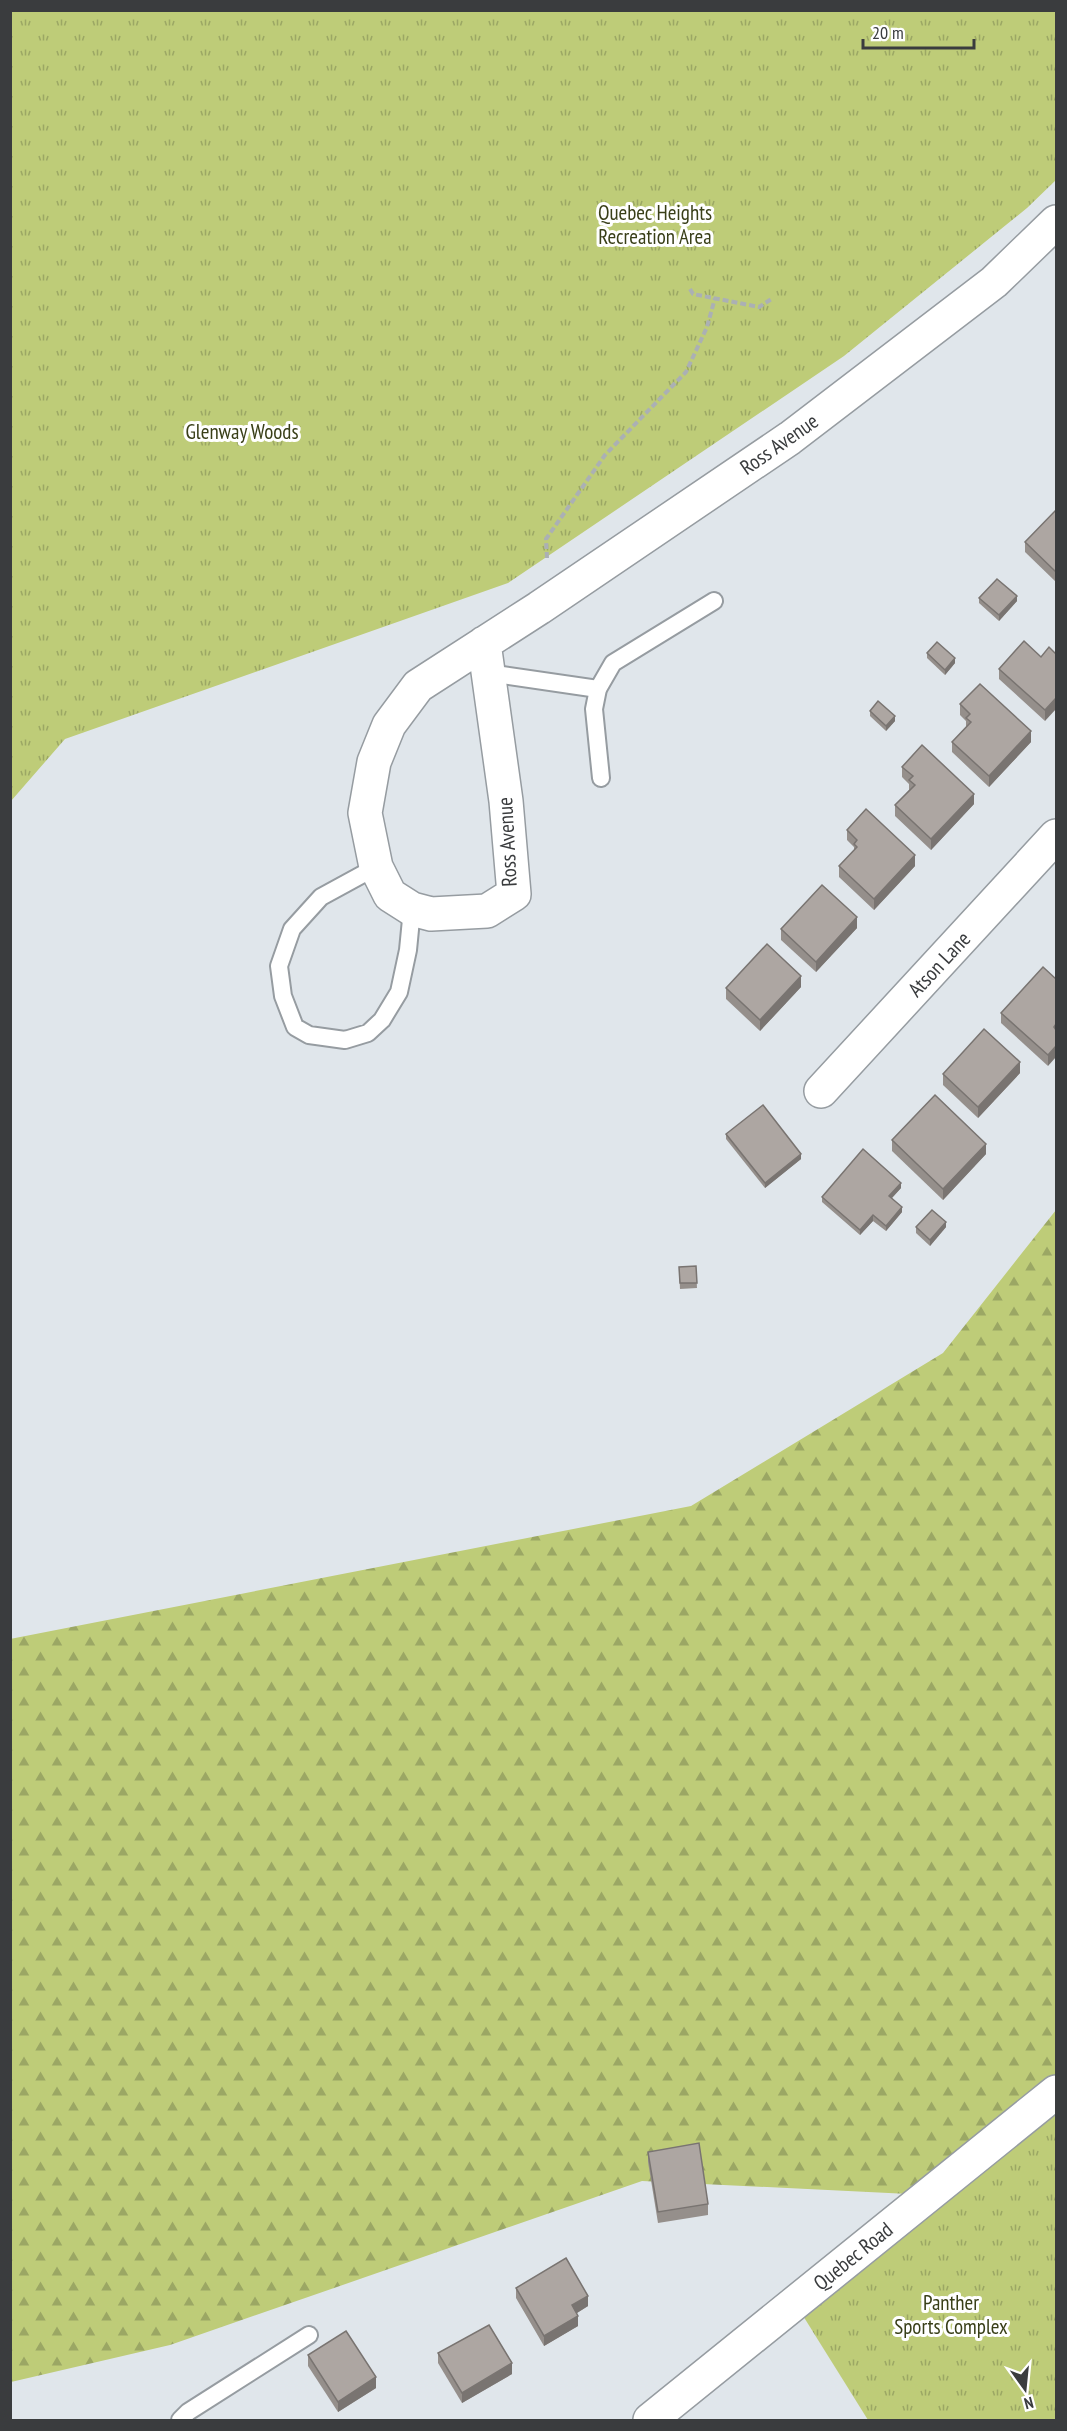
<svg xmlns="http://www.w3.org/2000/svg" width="1067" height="2431" font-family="'PT Sans Narrow',sans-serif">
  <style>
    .forest { fill: url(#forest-firs) }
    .park { fill: url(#park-tufts) }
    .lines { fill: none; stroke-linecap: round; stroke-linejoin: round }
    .lane-casing { stroke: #969ca1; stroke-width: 20 }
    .street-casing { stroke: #969ca1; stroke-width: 36 }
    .secondary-casing { stroke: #969ca1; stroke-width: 36 }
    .path { stroke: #abb0b4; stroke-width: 4; stroke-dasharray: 6 3; stroke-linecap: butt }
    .lane { stroke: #fff; stroke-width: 16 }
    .street { stroke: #fff; stroke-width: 33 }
    .secondary { stroke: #fff; stroke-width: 33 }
    .wall { fill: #958f8b }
    .shaded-wall { fill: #797471 }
    .building { fill: #ada6a2; stroke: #797471; stroke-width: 1.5 }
    .labels { text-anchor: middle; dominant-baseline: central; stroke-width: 6; stroke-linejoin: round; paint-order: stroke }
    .park-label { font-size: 21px; fill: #393f18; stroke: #fff }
    .street-label { font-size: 21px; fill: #3a3c3e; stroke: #fff }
  </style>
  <defs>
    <pattern id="forest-firs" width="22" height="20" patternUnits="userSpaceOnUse" patternTransform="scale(1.5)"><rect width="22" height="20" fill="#becc78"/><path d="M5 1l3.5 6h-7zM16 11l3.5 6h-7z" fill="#9ba764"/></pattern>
    <pattern id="park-tufts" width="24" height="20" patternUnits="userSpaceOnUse" patternTransform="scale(1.5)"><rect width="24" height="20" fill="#becc78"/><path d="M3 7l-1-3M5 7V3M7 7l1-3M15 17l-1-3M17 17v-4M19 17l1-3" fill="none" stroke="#9ba764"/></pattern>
  </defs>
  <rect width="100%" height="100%" fill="#e0e6eb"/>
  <!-- forest -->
  <polygon class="forest" points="1056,1210 1056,2092 929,2195 642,2181 170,2345 11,2382 10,1639 691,1506 943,1353"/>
  <!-- park -->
  <g class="park">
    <polygon points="11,10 1056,11 1056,180 1027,208 844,356 508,583 65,739 11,801"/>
    <polygon points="1056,2092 1056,2420 868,2420 795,2303"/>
  </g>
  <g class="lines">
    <!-- lane casing -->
    <g class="lane-casing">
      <g id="lane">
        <polyline points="488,673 598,689"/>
        <polyline points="601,778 594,709 598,689 613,663 714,601"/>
        <polyline points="376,867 321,897 292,929 279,966 283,996 295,1027 309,1035 345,1040 368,1033 382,1020 399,992 408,950 412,909"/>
        <polyline points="180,2420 188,2412 309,2335"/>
      </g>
    </g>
    <!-- street casing -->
    <g class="street-casing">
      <g id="street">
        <polyline points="484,643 506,801 514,894 487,911 431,914 412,909 390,895 376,867 365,813 374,762 389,725 418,686 539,608 790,438 994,282 1056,222"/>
        <polyline points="821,1091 1056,836"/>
      </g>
    </g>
    <!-- secondary casing -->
    <g class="secondary-casing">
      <polyline id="secondary" points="650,2420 1056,2092"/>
    </g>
    <!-- path -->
    <g class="path">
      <polyline points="690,289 693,294 759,307 773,298"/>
      <polyline points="547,558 546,539 605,455 686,372 707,327 715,298"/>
    </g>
    <!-- lane -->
    <use href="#lane" class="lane"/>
    <!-- street -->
    <use href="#street" class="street"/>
    <!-- secondary -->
    <use href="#secondary" class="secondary"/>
  </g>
  <!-- wall -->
  <g class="wall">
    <polygon points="1056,512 1056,582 1025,552 1025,542"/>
    <polygon points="979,598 1017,601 999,621 979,603"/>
    <polygon points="1049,647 1045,721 999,679 999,669 1041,657"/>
    <polygon points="927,653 955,663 945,675 927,658"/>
    <polygon points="960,704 1031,742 989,787 952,752 952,742 966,727 966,721 960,715"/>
    <polygon points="870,711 895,721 886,731 870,716"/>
    <polygon points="902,767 974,804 931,850 895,816 895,805 909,790 909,784 902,777"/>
    <polygon points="847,830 915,866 874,910 839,877 839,866 854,850 854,847 847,840"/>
    <polygon points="857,928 816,972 781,940 781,929"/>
    <polygon points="1056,979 1048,1066 1001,1023 1001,1013"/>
    <polygon points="801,987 760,1031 726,999 726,988"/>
    <polygon points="1020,1073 978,1118 943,1085 943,1074"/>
    <polygon points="726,1134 801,1159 765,1188 726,1139"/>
    <polygon points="892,1140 986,1154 943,1200 892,1151"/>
    <polygon points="901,1188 892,1198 902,1212 886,1231 873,1221 860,1235 822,1202 822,1197"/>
    <polygon points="916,1227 946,1227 930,1246 916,1233"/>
    <polygon points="696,1266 697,1288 680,1289 679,1267"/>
    <polygon points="648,2152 708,2204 708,2215 658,2223 648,2162"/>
    <polygon points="516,2288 588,2306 577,2313 578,2326 544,2346 516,2298"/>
    <polygon points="438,2353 512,2374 462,2403 438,2363"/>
    <polygon points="308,2355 376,2388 338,2412 308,2366"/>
  </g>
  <!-- shaded-wall -->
  <g class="shaded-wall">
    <polygon points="1017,596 1017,601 999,621 999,615"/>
    <polygon points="955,658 955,663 945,675 945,670"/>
    <polygon points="1056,698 1056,709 1045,721 1045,710"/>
    <polygon points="895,716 895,721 886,731 886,726"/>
    <polygon points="1031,731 1031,742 989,787 989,776"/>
    <polygon points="974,794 974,804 931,850 931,839"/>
    <polygon points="915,855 915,866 874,910 874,899"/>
    <polygon points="857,917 857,928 816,972 816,962"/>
    <polygon points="801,976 801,987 760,1031 760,1020"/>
    <polygon points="1056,1046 1056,1057 1048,1066 1048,1055"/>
    <polygon points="1020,1062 1020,1073 978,1118 978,1107"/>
    <polygon points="986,1144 986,1154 943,1200 943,1189"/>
    <polygon points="801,1154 801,1159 765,1188 765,1183"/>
    <polygon points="901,1183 901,1188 889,1201 889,1196"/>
    <polygon points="902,1207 902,1212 886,1231 886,1226"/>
    <polygon points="873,1215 873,1221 860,1235 860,1230"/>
    <polygon points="946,1222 946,1227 930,1246 930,1240"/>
    <polygon points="588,2296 588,2306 572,2316 572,2305"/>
    <polygon points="578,2316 578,2326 544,2346 544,2336"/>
    <polygon points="512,2363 512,2374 462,2403 462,2393"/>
    <polygon points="376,2377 376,2388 338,2412 338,2402"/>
  </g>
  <!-- building -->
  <g class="building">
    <polygon points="1055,511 1056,512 1056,572 1025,542"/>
    <polygon points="997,579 1017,596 999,615 979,598"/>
    <polygon points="1024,641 1041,657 1049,647 1056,654 1056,698 1045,710 999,669"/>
    <polygon points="937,642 955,658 945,670 927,653"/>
    <polygon points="980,684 1031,731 989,776 952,742 971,722 966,718 970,714 960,704"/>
    <polygon points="878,701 895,716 886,726 870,711"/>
    <polygon points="922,745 974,794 931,839 895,805 915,785 909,780 913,776 902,767"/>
    <polygon points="866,809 915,855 874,899 839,866 857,847 854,844 857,840 847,830"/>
    <polygon points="822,885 857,917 816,962 781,929"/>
    <polygon points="767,944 801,976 760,1020 726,988"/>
    <polygon points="1043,967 1056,979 1056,1024 1054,1027 1056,1030 1056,1046 1048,1055 1001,1013"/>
    <polygon points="984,1029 1020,1062 978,1107 943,1074"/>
    <polygon points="935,1095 986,1144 943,1189 892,1140"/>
    <polygon points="763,1105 801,1154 765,1183 726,1134"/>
    <polygon points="863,1149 901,1183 889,1196 902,1207 886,1226 873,1215 860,1230 822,1197"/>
    <polygon points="932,1210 946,1222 930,1240 916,1227"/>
    <polygon points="696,1266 697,1283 680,1283 679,1267"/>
    <polygon points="699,2143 708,2204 658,2212 648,2152"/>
    <polygon points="566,2258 588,2296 572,2305 578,2316 544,2336 516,2288"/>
    <polygon points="489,2325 512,2363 462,2393 438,2353"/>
    <polygon points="346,2331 376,2377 338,2402 308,2355"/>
  </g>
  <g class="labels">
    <!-- park labels -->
    <g class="park-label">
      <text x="655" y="212">Quebec Heights<tspan x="655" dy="24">Recreation Area</tspan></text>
      <text x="242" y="431">Glenway Woods</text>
      <text x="951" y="2302">Panther<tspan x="951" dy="24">Sports Complex</tspan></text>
    </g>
    <!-- street labels -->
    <g class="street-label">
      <text transform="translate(779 444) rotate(-35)">Ross Avenue</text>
      <text transform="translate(507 842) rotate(-93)">Ross Avenue</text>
      <text transform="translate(939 964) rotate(-47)">Atson Lane</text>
      <text transform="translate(853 2256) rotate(-39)">Quebec Road</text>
    </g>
  </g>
  <!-- border -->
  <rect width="1067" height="2431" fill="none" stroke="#3a3c3e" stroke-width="24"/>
  <!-- north arrow -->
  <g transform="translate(1025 2389) rotate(165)" stroke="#ffffff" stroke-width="4.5" paint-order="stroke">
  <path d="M0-4.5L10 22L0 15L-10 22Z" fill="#3a3c3e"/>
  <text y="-9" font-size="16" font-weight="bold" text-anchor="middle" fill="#3a3c3e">N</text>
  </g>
  <!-- scale -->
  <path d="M863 39v9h111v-9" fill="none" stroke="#3a3c3e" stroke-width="3"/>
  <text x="872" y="39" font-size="18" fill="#3a3c3e" stroke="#ffffff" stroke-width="4.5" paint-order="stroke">20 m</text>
</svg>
